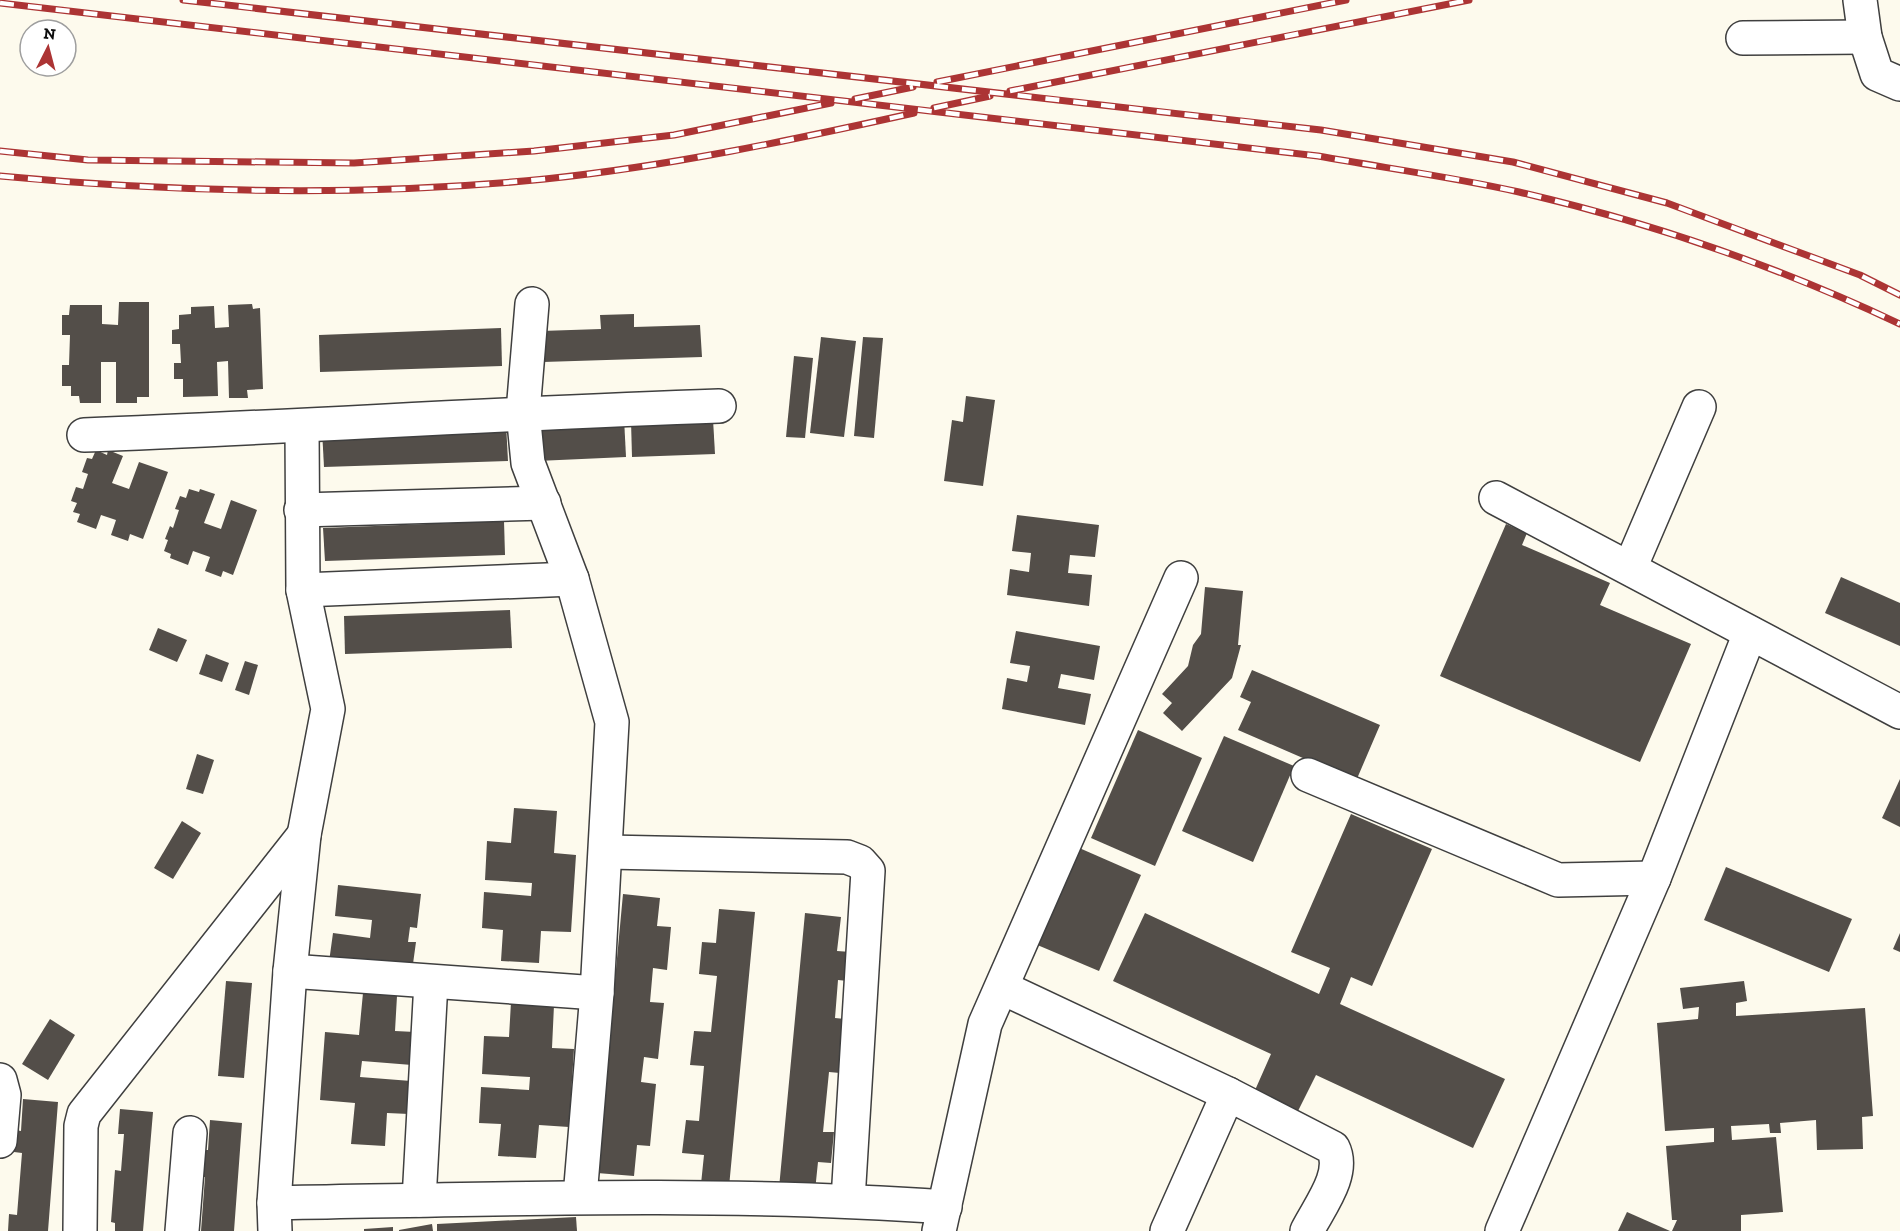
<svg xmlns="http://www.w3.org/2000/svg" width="1900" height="1231" font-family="'Zilla Slab',serif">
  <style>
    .building { fill: #534e49 }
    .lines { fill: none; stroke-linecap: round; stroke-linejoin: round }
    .minor-casing { stroke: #3f3f3f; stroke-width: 36 }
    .minor { stroke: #fff; stroke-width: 33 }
    .rail-casing { stroke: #ac3434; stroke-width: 7 }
    .rail { stroke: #fff; stroke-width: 4.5; stroke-dasharray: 14; stroke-linecap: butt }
  </style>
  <rect width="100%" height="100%" fill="#fdfaed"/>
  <!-- building -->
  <g class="building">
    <polygon points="119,302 149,302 149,397 137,397 137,403 116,403 116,362 101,362 101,403 80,403 79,396 71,396 71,386 62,386 62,365 69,365 70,335 62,335 62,315 69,315 70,305 102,305 102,324 118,325"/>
    <polygon points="252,304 253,309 260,308 263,389 247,390 248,398 229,398 228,361 217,362 218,396 183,397 183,379 174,379 174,363 181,363 180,344 172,344 172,330 179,329 179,315 191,314 191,307 214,306 215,328 229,327 228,305"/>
    <polygon points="634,314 634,327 700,325 702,357 543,362 541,331 601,329 600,315"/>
    <polygon points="501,328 502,366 320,372 319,335"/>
    <polygon points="821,337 856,341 844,437 810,433"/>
    <polygon points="863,337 883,338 874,438 854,436"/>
    <polygon points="794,356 813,358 805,438 786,437"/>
    <polygon points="966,396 995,400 983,486 944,481 952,420 963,422"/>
    <polygon points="624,418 626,457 537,461 535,422"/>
    <polygon points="713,419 715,454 632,457 631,421"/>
    <polygon points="506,424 508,461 324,467 322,430"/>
    <polygon points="96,450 107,455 108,450 123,456 112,483 129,489 139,462 168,472 143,539 130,534 128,541 111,535 116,520 101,515 96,529 77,522 80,514 73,512 77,503 71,501 76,487 83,489 88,474 82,472 87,458 92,459"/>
    <polygon points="189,489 199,492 200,489 215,494 204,523 221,529 231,500 257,510 233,575 223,571 221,577 205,571 210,557 193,551 188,565 170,558 171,554 164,551 168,540 165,539 170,526 173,528 179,510 175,509 180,496 186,498"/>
    <polygon points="1017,515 1099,525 1095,557 1070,555 1068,573 1092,575 1089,606 1007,595 1010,569 1029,572 1031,553 1012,551"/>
    <polygon points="504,521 505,555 325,561 323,528"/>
    <polygon points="1506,524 1527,533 1522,545 1610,583 1600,605 1691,644 1640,762 1440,676"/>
    <polygon points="1841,577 1900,603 1900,646 1825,613"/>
    <polygon points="1205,587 1243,591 1238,645 1241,645 1232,678 1182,731 1163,713 1172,703 1162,694 1188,666 1193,645 1201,634"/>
    <polygon points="510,610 512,648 345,654 344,616"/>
    <polygon points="158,628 187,640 177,662 149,650"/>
    <polygon points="1016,631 1100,646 1094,680 1061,674 1058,688 1091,694 1085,725 1002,709 1007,678 1027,682 1030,666 1010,663"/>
    <polygon points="206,654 229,663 222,682 199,674"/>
    <polygon points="245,661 258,665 249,695 235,690"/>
    <polygon points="1252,670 1380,725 1356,781 1238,730 1251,702 1240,697"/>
    <polygon points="1138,730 1202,758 1155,866 1091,838"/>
    <polygon points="1224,736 1294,766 1253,862 1182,831"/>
    <polygon points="197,754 214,760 203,794 186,789"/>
    <polygon points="1900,779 1900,827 1882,818"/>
    <polygon points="514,808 557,811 554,853 576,855 571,932 541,931 539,963 501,961 503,930 482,928 484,892 531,896 532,883 485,880 487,841 511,843"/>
    <polygon points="1351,814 1432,849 1372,986 1351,977 1340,1004 1505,1079 1473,1148 1316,1075 1295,1117 1252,1097 1271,1054 1113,981 1145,913 1319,994 1330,968 1291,952"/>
    <polygon points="182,821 201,833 173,879 154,868"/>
    <polygon points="1077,847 1141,875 1099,971 1035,944"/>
    <polygon points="1726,867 1852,919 1829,972 1704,920"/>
    <polygon points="338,885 421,894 417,928 410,927 408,942 416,942 412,971 329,962 333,933 370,938 372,920 335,916"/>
    <polygon points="623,894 660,898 657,926 671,927 667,970 653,968 650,1002 664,1003 658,1059 644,1057 641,1082 656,1084 650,1146 637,1145 634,1176 597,1173"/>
    <polygon points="719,909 755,912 729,1187 701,1184 704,1155 682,1153 686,1120 699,1121 704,1066 690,1065 694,1031 711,1032 717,976 699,974 702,942 716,943"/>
    <polygon points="805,913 841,917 837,951 851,952 848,981 838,980 835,1018 845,1019 840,1073 829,1072 823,1132 834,1132 831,1163 818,1162 815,1191 779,1188"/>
    <polygon points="1900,933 1900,952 1893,949"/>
    <polygon points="226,981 252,983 244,1078 218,1076"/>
    <polygon points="1744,981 1747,1001 1736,1003 1736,1016 1865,1008 1873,1116 1862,1117 1863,1149 1817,1150 1816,1120 1780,1123 1781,1133 1770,1133 1769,1124 1731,1126 1732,1140 1776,1137 1783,1212 1741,1215 1741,1231 1672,1231 1677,1220 1672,1220 1666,1146 1714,1142 1714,1128 1665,1131 1657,1023 1698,1019 1699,1007 1683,1009 1680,988"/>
    <polygon points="363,993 397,996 395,1031 415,1032 412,1065 362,1061 360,1077 411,1081 409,1114 387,1113 385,1146 351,1144 355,1103 320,1100 325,1032 359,1035"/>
    <polygon points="511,1002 554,1005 552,1048 574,1049 569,1127 539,1125 536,1158 498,1156 501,1124 479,1123 481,1087 529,1090 530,1077 482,1074 484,1036 509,1037"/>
    <polygon points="50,1019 75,1035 48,1080 22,1064"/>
    <polygon points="23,1099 58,1102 48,1231 8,1231 9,1214 17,1215 22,1153 14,1152 16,1130 21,1131"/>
    <polygon points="120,1109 153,1112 143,1231 115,1231 115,1223 111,1222 115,1170 121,1171 124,1134 118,1134"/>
    <polygon points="210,1120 242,1123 234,1231 201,1231 205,1177 199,1177 201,1150 208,1150"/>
    <polygon points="1627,1212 1670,1231 1618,1231"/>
    <polygon points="576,1217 577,1231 437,1231 437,1224"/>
    <polygon points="432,1224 433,1231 399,1231 399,1230"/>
    <polygon points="393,1227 393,1231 364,1231 364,1229"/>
  </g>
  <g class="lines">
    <!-- minor casing -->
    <g class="minor-casing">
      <g id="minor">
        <polyline points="1860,0 1865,37 1877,74 1900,84"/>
        <polyline points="1743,38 1865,37"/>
        <polyline points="532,304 523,412 528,463 572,579 612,722 597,993 580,1197"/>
        <path d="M 84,435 C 296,427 507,413 719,406"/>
        <polyline points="1496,498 1900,712"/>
        <polyline points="301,510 544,503"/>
        <polyline points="1630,568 1699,407"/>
        <polyline points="303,590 572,579"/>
        <polyline points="1308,775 1558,880 1654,878"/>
        <polyline points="607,852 847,857 860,862 868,871 848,1200"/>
        <polyline points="290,971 597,993"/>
        <path d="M 1003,988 L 1228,1094 L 1333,1148 C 1346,1174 1319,1207 1307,1231"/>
        <polyline points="0,1080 4,1095 0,1141"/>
        <polyline points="419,1200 431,982"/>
        <path d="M 274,1203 C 498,1199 722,1191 945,1207"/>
        <polyline points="80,1231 81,1126 84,1114 304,835"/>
        <polyline points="182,1231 190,1133"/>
        <polyline points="275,1231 274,1203 290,971 304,835 328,709 303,590 302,427"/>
        <polyline points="939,1231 985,1024 1181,578"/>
        <polyline points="1167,1231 1228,1094"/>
        <polyline points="1502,1231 1654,878 1750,633"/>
      </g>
    </g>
    <!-- minor -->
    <use href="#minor" class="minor"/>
    <!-- rail casing -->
    <g class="rail-casing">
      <g id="rail">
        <polyline points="183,0 1321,130 1513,162 1667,203 1860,275 1900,295"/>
        <path d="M 0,3 L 1318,156 C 1385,168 1453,177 1519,192 C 1650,222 1779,267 1900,324"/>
        <polyline points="937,82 1346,0"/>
        <polyline points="1010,91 1469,0"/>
        <polyline points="855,99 913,87"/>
        <polyline points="934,108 990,96"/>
        <polyline points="0,151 88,160 354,163 534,151 674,135 831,103"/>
        <path d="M 0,176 C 181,193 364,197 545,179 C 670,166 792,140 914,113"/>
      </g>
    </g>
    <!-- rail -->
    <use href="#rail" class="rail"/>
  </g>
  <!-- north arrow -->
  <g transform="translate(48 48) rotate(6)"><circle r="28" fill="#ffffff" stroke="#9e9e9e" stroke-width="1.5"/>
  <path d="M0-4.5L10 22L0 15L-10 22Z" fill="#ac3434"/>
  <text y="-9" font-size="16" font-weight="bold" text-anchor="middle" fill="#0c0c0c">N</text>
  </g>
</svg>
